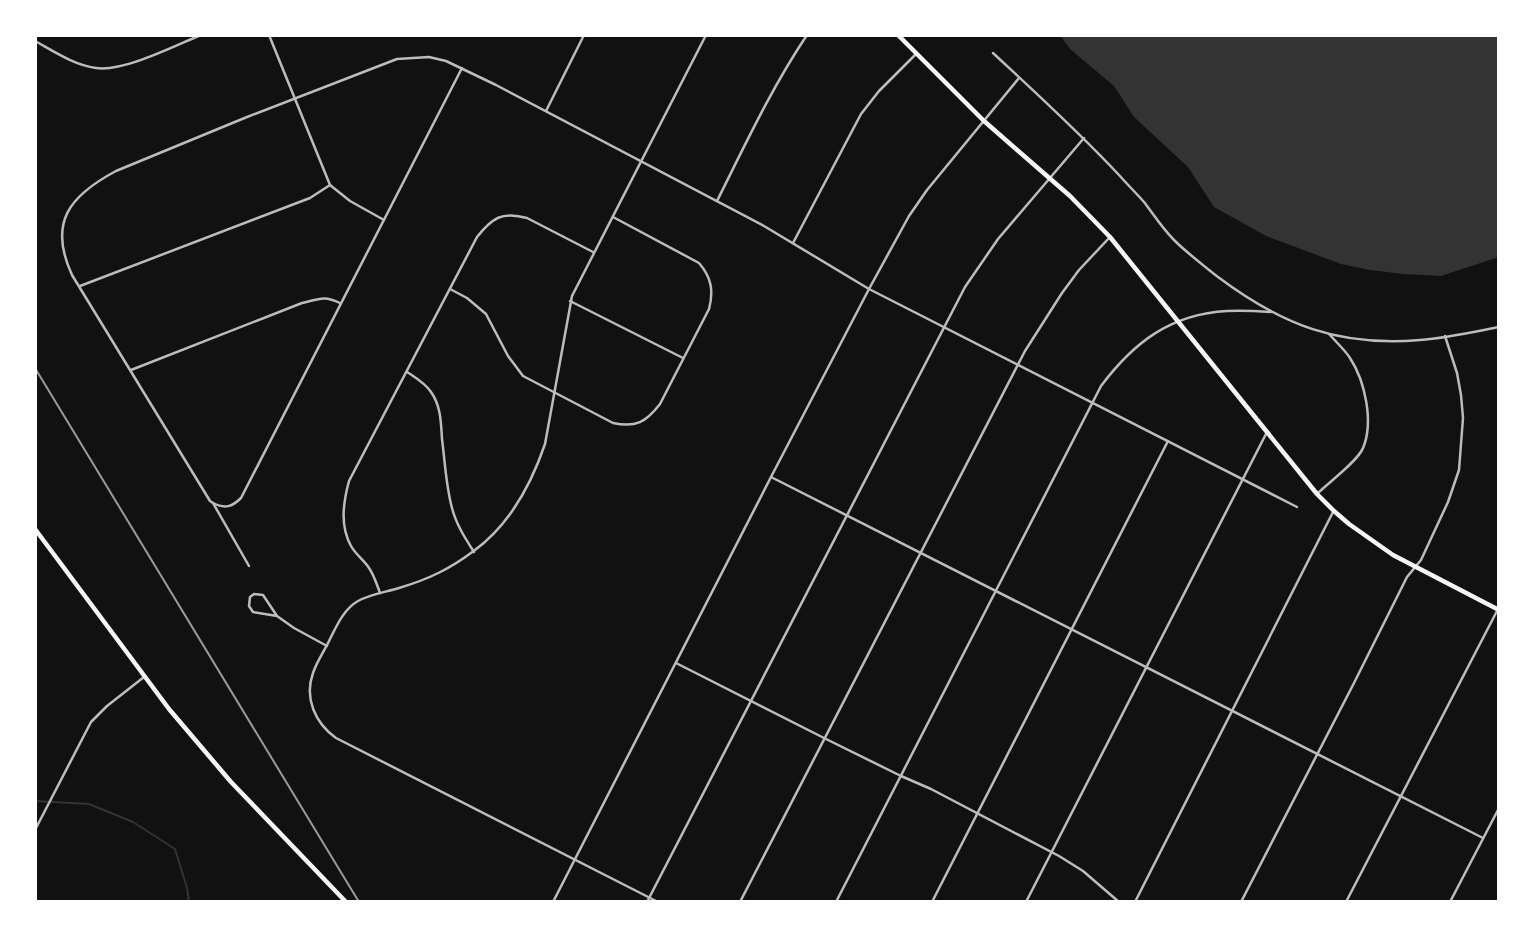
<svg xmlns="http://www.w3.org/2000/svg" width="1534" height="937" font-family="'Crimson Pro',serif">
  <style>
    .water { fill: #333 }
    .lines { fill: none; stroke-linecap: round; stroke-linejoin: round }
    .stream { stroke: #333; stroke-width: 2 }
    .minor { stroke: #bcbcbc; stroke-width: 2.5 }
    .secondary { stroke: #f5f5f5; stroke-width: 4.5 }
    .rail { stroke: #9a9a9a; stroke-width: 2 }
  </style>
  <rect width="100%" height="100%" fill="#111"/>
  <!-- water -->
  <polygon class="water" points="1060,35 1499,35 1499,257 1441,276 1403,274 1370,270 1341,264 1266,236 1214,207 1188,167 1134,117 1114,86 1070,49"/>
  <g class="lines">
    <!-- stream -->
    <polyline class="stream" points="35,801 89,804 133,822 175,849 187,888 189,902"/>
    <!-- minor -->
    <g class="minor">
      <polyline points="269,35 330,185 350,201 384,220"/>
      <path d="M 35,41 C 53,51 74,65 96,68 C 124,72 174,46 201,35"/>
      <path d="M 993,53 C 1036,93 1079,132 1119,175 C 1127,184 1136,193 1144,202 C 1154,215 1162,228 1174,240 C 1187,253 1203,265 1218,277 C 1282,325 1339,347 1420,340 C 1447,338 1473,332 1499,327"/>
      <polyline points="546,111 584,35"/>
      <path d="M 717,201 C 745,145 772,87 807,35"/>
      <polyline points="793,243 861,114 879,91 916,54"/>
      <polyline points="80,286 310,198 330,185"/>
      <path d="M 450,289 L 467,298 L 486,314 L 508,356 L 523,376 L 613,423 C 636,428 646,422 660,404 L 709,309 C 714,290 711,277 699,263 L 613,217"/>
      <polyline points="570,301 683,358"/>
      <path d="M 131,370 L 302,303 C 319,299 324,295 340,303"/>
      <path d="M 407,372 C 416,378 425,383 431,392 C 441,406 441,423 442,439 C 445,462 446,486 452,508 C 456,524 465,538 474,552"/>
      <polyline points="771,477 1483,838"/>
      <path d="M 1317,494 C 1328,483 1358,461 1363,448 C 1374,422 1365,381 1350,358 C 1345,350 1336,342 1329,334"/>
      <path d="M 213,503 C 225,509 232,507 241,498 L 462,68"/>
      <path d="M 249,566 L 213,503 L 210,501 L 72,275 C 48,223 69,196 116,171 L 247,117 L 397,59 L 429,57 L 446,61 L 496,85 L 764,226 L 869,289 L 1297,507"/>
      <path d="M 380,593 C 377,585 374,575 369,568 C 364,560 356,555 351,546 C 340,526 343,503 349,481 L 477,237 C 492,218 502,211 527,218 L 593,252"/>
      <polyline points="277,616 253,612 249,606 250,597 254,594 263,595 277,616 294,628 327,646"/>
      <polyline points="676,663 826,739 901,776 931,789 1059,856 1083,871 1119,902"/>
      <polyline points="35,830 91,722 107,706 144,677"/>
      <polyline points="553,902 771,477 869,289 909,216 927,190 1019,78"/>
      <polyline points="647,902 965,287 998,239 1084,138"/>
      <path d="M 658,902 L 336,738 C 315,723 304,698 313,673 C 317,661 325,650 330,639 C 337,625 344,609 358,601 C 371,594 386,592 399,588 C 429,579 450,569 475,550 C 510,524 531,485 545,444 L 572,296 L 706,35"/>
      <polyline points="740,902 1025,351 1062,293 1079,270 1110,237"/>
      <path d="M 836,902 L 1101,386 C 1134,342 1171,314 1227,311 C 1242,310 1257,311 1271,312"/>
      <polyline points="932,902 1168,441"/>
      <polyline points="1026,902 1267,432"/>
      <polyline points="1135,902 1333,512"/>
      <polyline points="1241,902 1354,683 1407,577 1421,560 1448,502 1459,470 1463,418 1461,395 1457,373 1445,336"/>
      <polyline points="1346,902 1497,611"/>
      <polyline points="1450,902 1499,808"/>
    </g>
    <!-- secondary -->
    <g class="secondary">
      <polyline points="898,35 984,121 1070,196 1110,237 1267,432 1317,494 1334,511 1349,524 1393,555 1499,610"/>
      <polyline points="35,529 169,709 231,782 346,902"/>
    </g>
    <!-- rail -->
    <polyline class="rail" points="35,368 359,902"/>
  </g>
  <!-- border -->
  <rect width="1534" height="937" fill="none" stroke="#ffffff" stroke-width="74"/>
</svg>
